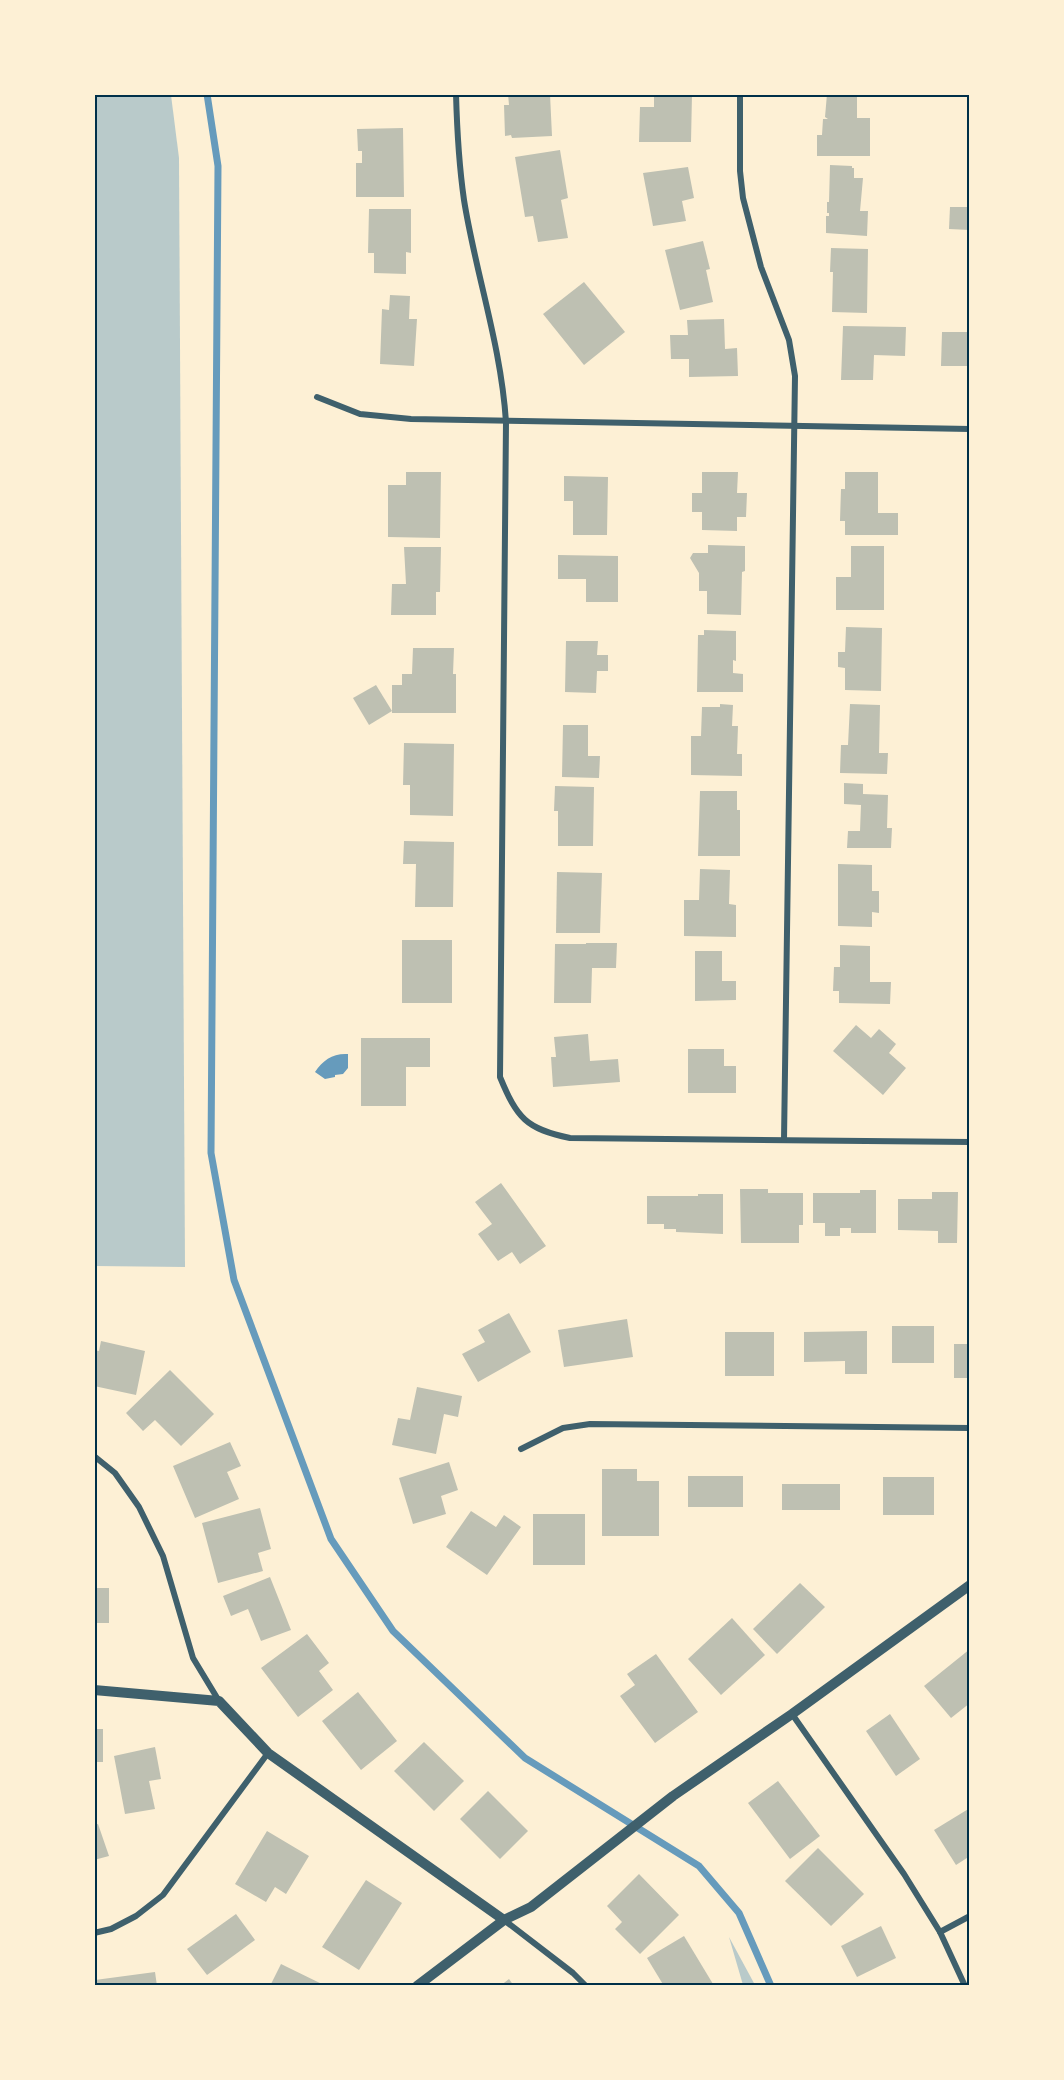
<svg xmlns="http://www.w3.org/2000/svg" width="1064" height="2080" font-family="'Public Sans',sans-serif">
  <style>
    .green { fill: #b9caca }
    .water { fill: #669bbc }
    .lines { fill: none; stroke-linecap: round; stroke-linejoin: round }
    .stream { stroke: #669bbc; stroke-width: 7 }
    .building { fill: #bec0b2 }
    .minor { stroke: #3f606c; stroke-width: 6 }
    .tertiary { stroke: #3f606c; stroke-width: 10 }
    .neatline { fill: none; stroke: #003049; stroke-width: 2 }
  </style>
  <rect width="100%" height="100%" fill="#fdf0d5"/>
  <!-- green -->
  <g class="green">
    <polygon points="95,94 171,95 179,158 185,1267 95,1266"/>
    <polygon points="729,1937 755,1985 743,1985"/>
  </g>
  <!-- water -->
  <path class="water" d="M 348,1054 L 348,1068 L 343,1074 L 335,1075 L 335,1077 L 325,1079 L 315,1072 C 323,1060 333,1053 348,1054 Z"/>
  <g class="lines">
    <!-- stream -->
    <polyline class="stream" points="207,94 218,166 211,1153 234,1280 331,1539 393,1631 525,1758 699,1866 739,1913 771,1986"/>
  </g>
  <!-- building -->
  <g class="building">
    <polygon points="508,94 550,94 552,136 512,138 511,135 505,136 504,105 509,105"/>
    <polygon points="654,94 692,94 691,142 639,142 640,107 654,107"/>
    <polygon points="827,94 857,94 857,118 870,118 870,156 817,156 817,135 822,135 823,119 828,119 825,117"/>
    <polygon points="403,128 404,197 356,197 356,163 362,163 362,151 358,151 357,129"/>
    <polygon points="560,150 568,198 561,200 568,238 538,242 533,216 525,217 515,157"/>
    <polygon points="830,165 852,166 852,168 854,168 854,178 863,178 860,211 868,211 867,236 826,233 826,216 829,216 829,213 827,213 827,202 829,202"/>
    <polygon points="688,167 694,198 682,201 686,221 653,226 643,173"/>
    <polygon points="950,207 970,207 970,230 949,229"/>
    <polygon points="369,209 411,209 411,253 406,252 406,274 374,273 374,253 368,253"/>
    <polygon points="703,241 710,269 706,270 713,302 680,310 665,250"/>
    <polygon points="831,248 868,249 867,313 832,312 833,272 830,272"/>
    <polygon points="584,282 625,332 584,365 543,314"/>
    <polygon points="390,295 410,296 409,319 417,319 414,366 380,364 382,309 389,310"/>
    <polygon points="724,319 725,349 737,348 738,376 689,377 689,359 671,359 670,335 688,335 687,320"/>
    <polygon points="843,326 906,327 905,356 874,355 873,380 841,380"/>
    <polygon points="942,332 969,332 968,366 941,366"/>
    <polygon points="406,472 441,472 440,538 388,537 388,485 406,485"/>
    <polygon points="702,472 738,472 737,493 747,493 746,517 737,517 737,531 702,530 702,512 692,512 692,493 702,493"/>
    <polygon points="845,472 878,472 878,513 898,513 898,535 845,535 845,521 840,521 841,489 845,489"/>
    <polygon points="564,476 608,477 607,535 573,535 573,501 564,501"/>
    <polygon points="708,545 745,546 745,571 742,572 741,615 707,614 707,591 699,591 699,573 690,558 693,553 708,553"/>
    <polygon points="851,546 884,546 884,610 836,610 836,577 851,577"/>
    <polygon points="404,547 441,547 440,592 436,592 436,615 391,615 392,584 406,584"/>
    <polygon points="558,555 618,556 618,602 586,602 586,579 558,579"/>
    <polygon points="846,627 882,628 881,691 845,690 845,668 838,667 838,652 845,652"/>
    <polygon points="704,630 736,631 736,661 733,660 733,673 743,674 743,692 697,692 698,635 704,635"/>
    <polygon points="566,641 598,641 597,655 608,655 608,671 597,671 596,693 565,692"/>
    <polygon points="413,648 454,648 453,674 456,674 456,713 392,713 392,685 402,685 402,674 412,674"/>
    <polygon points="376,685 392,711 369,725 353,698"/>
    <polygon points="720,704 733,705 732,726 738,726 737,754 742,754 742,776 691,775 691,736 701,736 702,707 720,707"/>
    <polygon points="850,704 880,705 879,753 888,753 887,774 840,773 841,745 848,745"/>
    <polygon points="563,725 588,725 588,756 600,756 599,778 562,777"/>
    <polygon points="404,743 454,744 453,816 410,815 410,785 403,785"/>
    <polygon points="844,783 863,784 863,794 888,795 887,828 892,828 891,848 847,848 848,831 860,831 861,805 844,804"/>
    <polygon points="555,786 594,787 593,846 558,846 558,811 554,811"/>
    <polygon points="700,791 737,791 737,810 740,810 740,856 698,856"/>
    <polygon points="404,841 454,842 453,907 415,907 416,864 403,864"/>
    <polygon points="838,864 872,865 872,891 879,891 879,913 872,912 872,927 838,926"/>
    <polygon points="700,869 730,870 729,904 736,905 736,937 684,936 684,900 699,900"/>
    <polygon points="557,872 602,873 600,933 556,933"/>
    <rect x="402" y="940" width="50" height="63"/>
    <polygon points="586,943 617,943 616,968 592,968 591,1003 554,1003 555,944 586,944"/>
    <polygon points="840,945 870,946 870,982 891,982 890,1004 839,1003 839,991 833,991 834,967 840,967"/>
    <polygon points="695,951 722,951 722,981 736,981 736,1000 695,1001"/>
    <polygon points="856,1025 871,1038 879,1029 896,1044 889,1053 906,1068 883,1095 833,1051"/>
    <polygon points="588,1034 590,1061 618,1059 620,1082 553,1087 551,1057 556,1057 554,1037"/>
    <polygon points="361,1038 430,1038 430,1067 406,1067 406,1106 361,1106"/>
    <polygon points="688,1049 724,1049 724,1066 736,1066 736,1093 688,1093"/>
    <polygon points="501,1183 546,1246 520,1264 512,1252 498,1261 478,1234 492,1224 475,1202"/>
    <polygon points="740,1189 768,1189 768,1193 803,1193 803,1225 799,1225 799,1243 741,1243"/>
    <polygon points="860,1190 876,1190 876,1233 851,1233 851,1228 840,1228 840,1236 825,1236 825,1223 813,1223 813,1193 860,1193"/>
    <polygon points="932,1192 958,1192 957,1243 938,1243 938,1231 898,1230 898,1199 932,1199"/>
    <polygon points="698,1194 723,1194 723,1234 676,1232 676,1229 664,1229 664,1224 647,1224 647,1196 698,1196"/>
    <polygon points="509,1313 531,1352 478,1382 462,1354 485,1342 478,1330"/>
    <polygon points="627,1319 633,1357 564,1367 558,1330"/>
    <rect x="892" y="1326" width="42" height="37"/>
    <polygon points="867,1331 867,1374 845,1374 845,1361 804,1362 804,1332"/>
    <rect x="725" y="1332" width="49" height="44"/>
    <polygon points="101,1341 145,1351 136,1395 94,1386 94,1350 99,1351"/>
    <rect x="954" y="1344" width="16" height="34"/>
    <polygon points="170,1370 214,1414 181,1446 155,1420 143,1431 126,1413"/>
    <polygon points="417,1387 462,1396 458,1417 444,1414 436,1454 392,1445 398,1418 410,1420"/>
    <polygon points="230,1442 241,1466 227,1472 239,1499 195,1518 173,1466"/>
    <polygon points="449,1462 458,1490 441,1496 446,1514 413,1524 399,1478"/>
    <polygon points="602,1469 637,1469 637,1481 659,1481 659,1536 602,1536"/>
    <rect x="688" y="1476" width="55" height="31"/>
    <rect x="883" y="1477" width="51" height="38"/>
    <rect x="782" y="1484" width="58" height="26"/>
    <polygon points="260,1508 271,1549 258,1553 263,1571 218,1583 202,1523"/>
    <polygon points="471,1511 496,1527 504,1515 521,1527 487,1575 446,1547"/>
    <rect x="533" y="1514" width="52" height="51"/>
    <polygon points="270,1577 291,1630 261,1641 248,1609 231,1616 223,1596"/>
    <polygon points="800,1583 825,1607 777,1654 753,1629"/>
    <rect x="94" y="1588" width="15" height="35"/>
    <polygon points="732,1618 765,1655 721,1695 688,1659"/>
    <polygon points="307,1634 329,1663 319,1671 333,1690 298,1717 261,1668"/>
    <polygon points="970,1649 970,1703 951,1718 924,1686"/>
    <polygon points="656,1654 698,1712 655,1743 620,1696 635,1685 627,1674"/>
    <polygon points="358,1692 397,1741 361,1770 322,1721"/>
    <polygon points="890,1714 920,1759 896,1776 866,1731"/>
    <rect x="94" y="1729" width="9" height="33"/>
    <polygon points="424,1742 464,1781 434,1811 394,1771"/>
    <polygon points="155,1747 161,1779 149,1781 155,1809 125,1814 114,1756"/>
    <polygon points="778,1781 820,1836 790,1859 748,1803"/>
    <polygon points="488,1791 528,1831 500,1859 460,1819"/>
    <polygon points="970,1808 970,1856 956,1865 934,1830"/>
    <polygon points="98,1824 109,1856 94,1860 94,1825"/>
    <polygon points="267,1831 309,1856 286,1894 275,1887 266,1902 235,1884"/>
    <polygon points="818,1848 864,1894 831,1926 785,1881"/>
    <polygon points="639,1874 679,1915 640,1954 615,1929 622,1922 607,1906"/>
    <polygon points="366,1880 402,1903 359,1970 322,1947"/>
    <polygon points="236,1914 255,1940 207,1975 187,1949"/>
    <polygon points="881,1926 896,1958 857,1977 841,1946"/>
    <polygon points="684,1936 713,1984 711,1986 664,1986 647,1958"/>
    <polygon points="281,1964 326,1986 270,1986"/>
    <polygon points="155,1972 157,1986 95,1986 95,1980"/>
    <polygon points="509,1979 514,1986 500,1986"/>
  </g>
  <g class="lines">
    <!-- minor -->
    <g class="minor">
      <path d="M 456,94 C 457,130 459,165 464,200 C 476,275 501,345 506,422 L 500,1077 C 517,1118 526,1129 570,1138 L 970,1142"/>
      <polyline points="740,94 740,171 743,198 761,267 789,340 795,376 784,1140"/>
      <polyline points="317,397 360,414 411,419 970,429"/>
      <polyline points="521,1449 563,1428 590,1424 970,1428"/>
      <polyline points="94,1456 115,1473 139,1507 163,1556 193,1658 219,1701"/>
      <polyline points="792,1714 904,1874 940,1932 965,1986"/>
      <polyline points="504,1920 573,1973 586,1986"/>
      <polyline points="940,1932 970,1916"/>
      <polyline points="94,1933 111,1929 136,1916 163,1895 268,1753"/>
    </g>
    <!-- tertiary -->
    <g class="tertiary">
      <polyline points="94,1690 219,1701 268,1753 504,1920"/>
      <polyline points="417,1986 504,1920 531,1907 673,1796 792,1714 970,1585"/>
    </g>
  </g>
  <!-- border -->
  <rect width="1064" height="2080" fill="none" stroke="#fdf0d5" stroke-width="192"/>
  <rect x="96" y="96" width="872" height="1888" class="neatline"/>
</svg>
